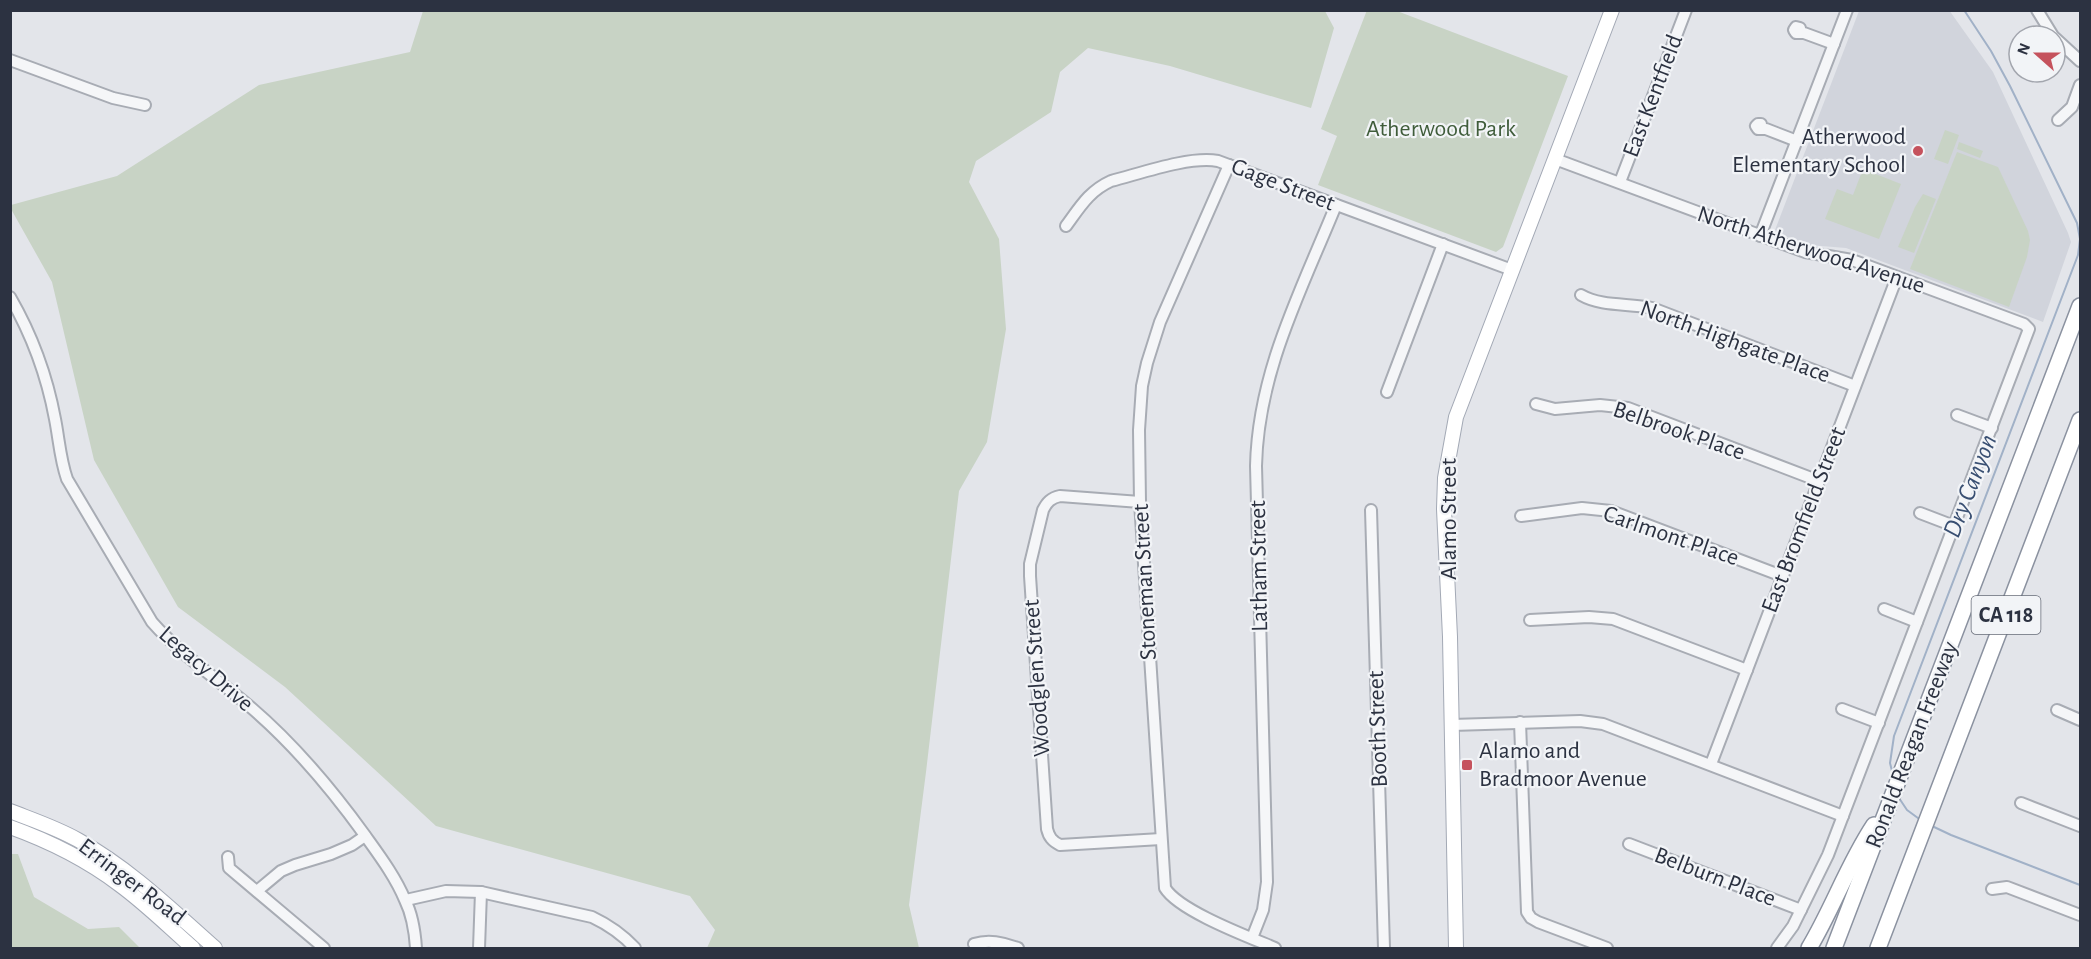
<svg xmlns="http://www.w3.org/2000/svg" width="2091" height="959" font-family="'Alegreya Sans',sans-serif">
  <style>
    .built { fill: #d1d4dc }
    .green { fill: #c8d3c5 }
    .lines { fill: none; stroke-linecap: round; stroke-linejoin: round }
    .stream { stroke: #a1b1c7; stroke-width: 2 }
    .minor-casing { stroke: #a8acb4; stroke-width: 14 }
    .major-casing { stroke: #a3a9b5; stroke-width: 16 }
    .highway-casing { stroke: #8b92a0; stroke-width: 18 }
    .minor { stroke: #f5f6f8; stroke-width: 10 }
    .major { stroke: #fff; stroke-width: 14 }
    .highway { stroke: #fff; stroke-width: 15 }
    .poi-dot { fill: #c5525d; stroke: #f2f4f7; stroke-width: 2 }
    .labels { text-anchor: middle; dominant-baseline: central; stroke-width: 4.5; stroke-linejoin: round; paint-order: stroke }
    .shield { fill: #f2f4f7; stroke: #676c78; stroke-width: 1.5 }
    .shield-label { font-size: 22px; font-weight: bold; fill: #2c3241 }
    .street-label { font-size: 24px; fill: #2c3241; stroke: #f2f4f7 }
    .park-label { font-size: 24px; fill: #3f5c3a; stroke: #f2f4f7 }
    .poi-label { font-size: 24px; fill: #2c3241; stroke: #f2f4f7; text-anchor: end }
    .water-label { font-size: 26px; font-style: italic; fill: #394f72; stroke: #f2f4f7 }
  </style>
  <rect width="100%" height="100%" fill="#e3e5ea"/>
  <!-- built -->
  <polygon class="built" points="1949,10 1993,72 2068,233 2071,242 2043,322 1846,248 1809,245 1779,234 1775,230 1859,11"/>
  <!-- green -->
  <g class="green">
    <polygon points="1367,10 1397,11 1568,76 1503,247 1496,252 1318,185 1337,136 1321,129"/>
    <polygon points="1325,11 1334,28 1311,108 1170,66 1088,48 1060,72 1051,112 976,161 969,182 999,239 1006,329 987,442 959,491 926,772 909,905 919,948 707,948 715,930 690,896 436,826 285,687 178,607 94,460 52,282 11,209 11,205 117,176 259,85 410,52 423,11"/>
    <polygon points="1945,130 1959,135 1948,164 1934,159"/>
    <polygon points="1959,142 1983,151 1980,158 1957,149"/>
    <polygon points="1957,152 1998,167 2028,231 2030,240 2027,257 2009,307 1910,269"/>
    <polygon points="1863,169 1901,184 1879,239 1825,219 1837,189 1853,195"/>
    <polygon points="1923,194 1936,199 1914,253 1898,247 1915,207"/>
    <polygon points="11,854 18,854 34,897 88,929 119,927 140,948 11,948"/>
  </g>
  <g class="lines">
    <!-- stream -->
    <g class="stream">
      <polyline points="1893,775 1890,763 1894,736 2078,255 2080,239 2077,223 2010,86 1991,51 1964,10"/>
      <polyline points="1899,798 1907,810 1922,821"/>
      <polyline points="1932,826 1951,835 2080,885"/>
    </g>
    <!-- minor casing -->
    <g class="minor-casing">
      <g id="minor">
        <polyline points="2037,10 2053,36"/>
        <polyline points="1800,28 1796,27 1794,30 1796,33 1804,33 1834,44"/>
        <polyline points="2055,38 2080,61"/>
        <polyline points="10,60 113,98 145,105"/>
        <polyline points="2058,120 2072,107 2080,85"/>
        <polyline points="1761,124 1758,124 1756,126 1758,129 1766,129 1797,141"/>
        <polyline points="1555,159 1805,252 1852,260 2024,324 2029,329 1828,855 1793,926 1777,948"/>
        <path d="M 1229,165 L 1160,322 L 1147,363 L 1142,386 L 1139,430 L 1140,502 L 1165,888 C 1179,911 1249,937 1275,948"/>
        <polyline points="1620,182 1686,10"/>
        <path d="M 1066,226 C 1080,207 1089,191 1111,181 C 1142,173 1189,156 1218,161 L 1512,270"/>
        <polyline points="1760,236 1847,10"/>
        <path d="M 1581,295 C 1602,307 1628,303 1652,308 L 1855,386"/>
        <path d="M 10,297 C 32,335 47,376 55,419 C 59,439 60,459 67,479 L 152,622 C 180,654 216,678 248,705 C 293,743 330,787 364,834 C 379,855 395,876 405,900 C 412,914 415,933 416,948"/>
        <polyline points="1387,392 1443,244"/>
        <polyline points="1536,404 1555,409 1600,405 1628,408 1819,481"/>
        <polyline points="1957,415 1992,428"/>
        <path d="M 1140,502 L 1060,496 C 1051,498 1047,502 1043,510 L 1030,564 L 1030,576 L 1047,829 C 1049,837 1052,841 1060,845 L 1161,839"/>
        <polyline points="1371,510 1384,948"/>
        <polyline points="1920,513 1954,526"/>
        <polyline points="1521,516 1582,508 1611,511 1782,576"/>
        <polyline points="1884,609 1917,622"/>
        <polyline points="1530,620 1589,617 1613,619 1747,670"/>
        <polyline points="1842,709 1879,723"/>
        <polyline points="2057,710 2080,720"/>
        <polyline points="1520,722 1527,912 1531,918 1538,922 1607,948"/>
        <polyline points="1452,725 1580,721 1603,724 1843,816"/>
        <polyline points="1711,764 1897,277"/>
        <polyline points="2021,803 2080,826"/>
        <polyline points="1629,844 1801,910"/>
        <polyline points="228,857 229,868 324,948"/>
        <polyline points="1992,889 2007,887 2080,915"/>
        <polyline points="257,891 281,871 295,865 331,854 352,845 365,836"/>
        <path d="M 406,900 L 446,891 L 481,892 L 592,917 C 609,925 622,934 635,948"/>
        <path d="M 1252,938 L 1263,910 L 1267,882 L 1256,466 C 1258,372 1301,291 1336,205"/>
        <path d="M 974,944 C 990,939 1002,943 1018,948"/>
        <polyline points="479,948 481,892"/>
      </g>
    </g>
    <!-- major casing -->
    <g class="major-casing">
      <g id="major">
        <path d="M 10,811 C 33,820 57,828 78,840 C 129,868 172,910 215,948"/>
        <path d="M 10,827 C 49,841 87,860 120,885 C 146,904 169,927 193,948"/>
        <polyline points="1456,948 1450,637 1444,509 1445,478 1456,417 1612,10"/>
      </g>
    </g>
    <!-- highway casing -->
    <g class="highway-casing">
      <g id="highway">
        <path d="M 1809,948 C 1833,908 1848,864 1874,825"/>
        <polyline points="1834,948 2080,306"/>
        <polyline points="1878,948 2080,420"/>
      </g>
    </g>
    <!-- minor -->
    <use href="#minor" class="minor"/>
    <!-- major -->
    <use href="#major" class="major"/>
    <!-- highway -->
    <use href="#highway" class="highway"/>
  </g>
  <!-- markers -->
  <g class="poi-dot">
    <circle cx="1918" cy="151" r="6"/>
    <rect x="1461" y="759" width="12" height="12" rx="3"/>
  </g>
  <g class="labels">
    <!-- shield labels -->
    <rect class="shield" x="1971.5" y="596" width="69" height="38" rx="4.5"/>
    <g class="shield-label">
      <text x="2006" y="615">CA 118</text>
    </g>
    <!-- street labels -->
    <g class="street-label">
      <text transform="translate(1653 96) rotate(-69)">East Kentfield</text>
      <text transform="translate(1283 185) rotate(21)">Gage Street</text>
      <text transform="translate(1811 250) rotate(18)">North Atherwood Avenue</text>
      <text transform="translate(1735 342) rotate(20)">North Highgate Place</text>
      <text transform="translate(1679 431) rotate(19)">Belbrook Place</text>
      <text transform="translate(1449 519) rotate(-90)">Alamo Street</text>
      <text transform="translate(1804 520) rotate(-69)">East Bromfield Street</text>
      <text transform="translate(1671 536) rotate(19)">Carlmont Place</text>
      <text transform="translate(1259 566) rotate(-91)">Latham Street</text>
      <text transform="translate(1145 582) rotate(-93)">Stoneman Street</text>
      <text transform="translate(206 669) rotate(41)">Legacy Drive</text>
      <text transform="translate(1037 678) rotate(-94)">Woodglen Street</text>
      <text transform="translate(1378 729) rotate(-92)">Booth Street</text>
      <text transform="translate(1912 745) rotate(-69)">Ronald Reagan Freeway</text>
      <text transform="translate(1715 877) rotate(21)">Belburn Place</text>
      <text transform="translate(132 882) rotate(37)">Erringer Road</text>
    </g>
    <!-- park labels -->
    <g class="park-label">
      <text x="1441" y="129">Atherwood Park</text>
    </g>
    <!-- poi labels -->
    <g class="poi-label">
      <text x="1906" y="137">Atherwood<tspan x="1906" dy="28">Elementary School</tspan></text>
      <text x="1479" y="751" text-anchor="start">Alamo and<tspan x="1479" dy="28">Bradmoor Avenue</tspan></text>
    </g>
    <!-- water labels -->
    <g class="water-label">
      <text transform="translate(1970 486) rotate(-69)">Dry Canyon</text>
    </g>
  </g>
  <!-- border -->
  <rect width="2091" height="959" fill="none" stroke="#2c3241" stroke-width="24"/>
  <!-- north arrow -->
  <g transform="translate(2037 54) rotate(291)"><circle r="28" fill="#f2f4f7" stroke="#a3a6ae" stroke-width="1.5"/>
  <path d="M0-4.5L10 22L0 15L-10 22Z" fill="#c5525d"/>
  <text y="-9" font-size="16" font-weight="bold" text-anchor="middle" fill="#2c3241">N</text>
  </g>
</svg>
